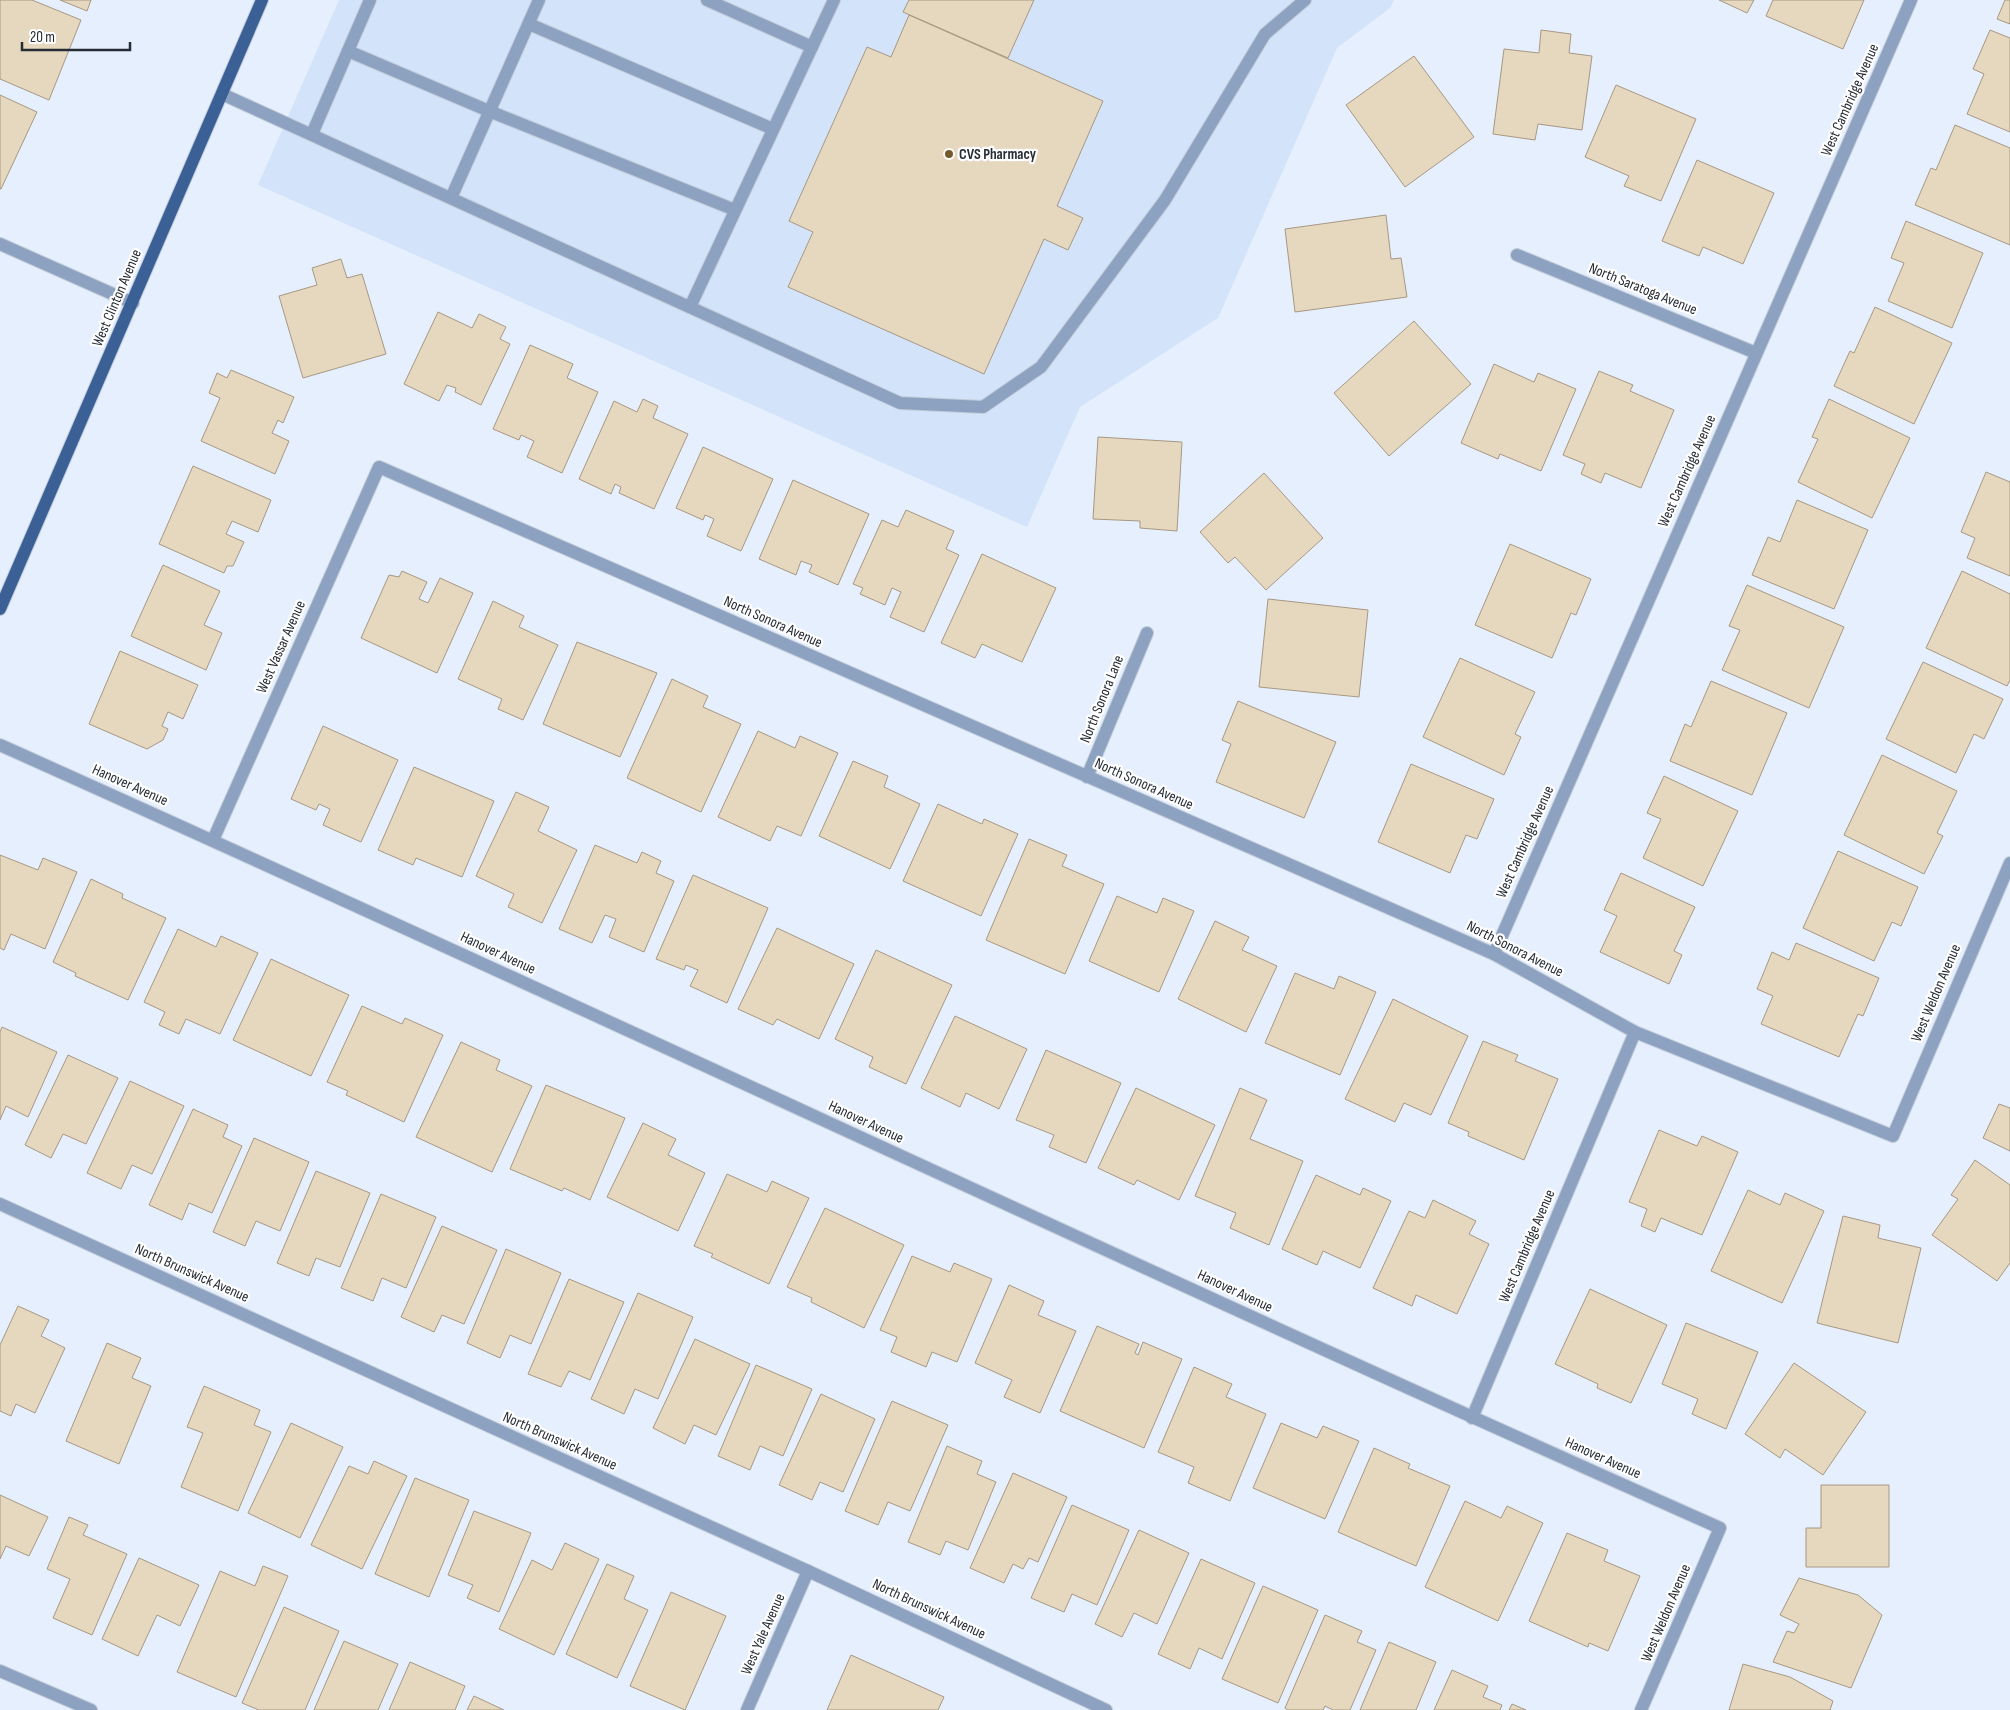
<svg xmlns="http://www.w3.org/2000/svg" width="2010" height="1710" font-family="'Sofia Sans Condensed',sans-serif">
  <style>
    .built { fill: #d3e3fa }
    .building { fill: #e6d7bf; stroke: #a79882 }
    .lines { fill: none; stroke-linecap: round; stroke-linejoin: round }
    .minor-casing { stroke: #c3ccd9; stroke-width: 14 }
    .major-casing { stroke: #c3ccd9; stroke-width: 14 }
    .minor { stroke: #8ca2c0; stroke-width: 12 }
    .major { stroke: #3a6096; stroke-width: 12 }
    .poi-dot { fill: #755a2c; stroke: #fff; stroke-width: 2 }
    .labels { text-anchor: middle; dominant-baseline: central; stroke-width: 4.5; stroke-linejoin: round; paint-order: stroke }
    .street-label { font-size: 15px; fill: #262c34; stroke: #fff }
    .poi-label { font-size: 15px; font-weight: bold; fill: #262c34; stroke: #fff; text-anchor: start }
  </style>
  <rect width="100%" height="100%" fill="#e6effd"/>
  <!-- built -->
  <polygon class="built" points="339,0 1394,0 1390,8 1337,48 1218,318 1080,407 1027,527 258,185"/>
  <!-- building -->
  <g class="building">
    <polygon points="0,0 32,0 81,20 49,100 0,79"/>
    <polygon points="60,0 91,0 87,11"/>
    <polygon points="909,0 1034,0 1008,58 903,12"/>
    <polygon points="1719,0 1754,0 1747,13"/>
    <polygon points="1773,0 1864,0 1843,49 1766,16"/>
    <polygon points="2005,0 2010,0 2010,24 1997,19"/>
    <polygon points="909,15 1103,101 1057,206 1083,218 1068,250 1044,239 984,374 788,287 813,232 789,221 867,47 891,57"/>
    <polygon points="1541,30 1571,34 1569,53 1592,56 1582,130 1538,124 1535,140 1493,134 1504,49 1539,53"/>
    <polygon points="1990,30 2010,38 2010,132 1967,114 1984,74 1973,69"/>
    <polygon points="1414,56 1474,137 1405,187 1346,105"/>
    <polygon points="1616,85 1696,119 1661,201 1624,186 1629,176 1585,157"/>
    <polygon points="0,95 37,112 1,189 0,189"/>
    <polygon points="1955,125 2010,148 2010,245 1915,205 1931,168 1936,170"/>
    <polygon points="1697,160 1774,193 1743,264 1703,247 1699,256 1662,241"/>
    <polygon points="1386,215 1391,259 1401,258 1407,297 1295,312 1285,229"/>
    <polygon points="1906,221 1983,253 1952,328 1888,301 1904,263 1891,258"/>
    <polygon points="341,259 347,278 362,274 386,354 303,378 279,296 317,285 312,268"/>
    <polygon points="1875,307 1952,343 1914,424 1834,386 1850,351 1854,353"/>
    <polygon points="438,312 472,328 479,314 506,327 500,339 510,344 481,405 455,392 456,388 447,385 439,401 404,384"/>
    <polygon points="1414,321 1471,384 1389,456 1334,393"/>
    <polygon points="530,345 573,364 567,378 598,392 562,473 527,457 534,441 521,435 519,440 493,429"/>
    <polygon points="1494,364 1534,382 1538,373 1576,389 1541,471 1500,454 1498,459 1461,443"/>
    <polygon points="231,370 294,397 283,423 278,420 272,433 289,441 275,474 201,441 220,398 209,393 217,373 227,378"/>
    <polygon points="1599,371 1633,385 1630,391 1674,410 1641,488 1605,473 1601,483 1581,474 1585,464 1563,455"/>
    <polygon points="643,399 658,406 653,418 688,434 654,509 619,493 621,487 615,484 611,494 579,479 614,401 637,412"/>
    <polygon points="1829,399 1910,438 1872,518 1798,482 1818,439 1812,437"/>
    <polygon points="1098,437 1182,442 1177,531 1140,528 1140,521 1093,519"/>
    <polygon points="703,447 773,479 741,551 707,536 714,519 705,515 703,520 676,508"/>
    <polygon points="193,466 271,500 258,532 232,521 226,534 244,542 233,566 227,566 224,573 159,544"/>
    <polygon points="1986,472 2010,482 2010,576 1967,558 1975,538 1961,532"/>
    <polygon points="1264,473 1323,538 1266,590 1235,557 1228,563 1200,532"/>
    <polygon points="793,480 869,514 838,585 809,572 812,565 801,561 796,575 759,559"/>
    <polygon points="1797,500 1868,530 1834,609 1752,575 1768,537 1780,542"/>
    <polygon points="906,510 954,531 946,549 959,555 924,632 890,617 901,592 892,588 885,605 860,594 863,588 853,584 882,520 898,527"/>
    <polygon points="1510,544 1591,579 1576,615 1571,613 1552,658 1475,625"/>
    <polygon points="982,554 1056,588 1022,662 982,644 975,658 941,643"/>
    <polygon points="163,565 220,591 204,625 222,633 206,670 131,636"/>
    <polygon points="402,571 427,582 419,599 428,603 440,578 473,593 437,673 361,638 389,575 399,577"/>
    <polygon points="1962,571 2010,594 2010,680 2007,686 1926,648"/>
    <polygon points="1747,585 1844,627 1809,708 1722,670 1740,630 1729,626"/>
    <polygon points="1268,599 1368,610 1359,697 1259,687"/>
    <polygon points="493,601 524,616 519,627 558,645 523,720 498,709 502,699 458,679"/>
    <polygon points="577,642 657,673 620,757 543,724"/>
    <polygon points="120,651 198,685 183,719 168,712 162,726 168,729 163,740 147,749 89,724"/>
    <polygon points="1460,658 1535,692 1515,734 1521,737 1504,775 1423,737"/>
    <polygon points="1923,662 2003,699 1984,739 1974,734 1956,773 1886,739"/>
    <polygon points="672,679 708,696 703,707 741,724 701,812 627,778"/>
    <polygon points="1711,681 1787,713 1752,795 1670,761 1685,724 1691,727"/>
    <polygon points="1238,701 1336,742 1304,818 1216,782 1231,744 1222,740"/>
    <polygon points="323,726 398,760 361,842 323,825 330,809 319,804 316,810 291,799"/>
    <polygon points="758,731 795,748 800,736 838,753 801,836 777,826 770,841 718,817"/>
    <polygon points="1882,755 1957,791 1937,833 1943,836 1924,874 1844,835"/>
    <polygon points="853,761 888,776 884,787 920,804 890,869 819,836"/>
    <polygon points="1411,764 1494,799 1477,839 1466,835 1450,873 1378,842"/>
    <polygon points="414,767 494,801 462,877 416,858 413,865 378,850"/>
    <polygon points="1664,776 1738,811 1703,886 1643,858 1661,819 1647,813"/>
    <polygon points="516,792 549,807 538,831 577,850 542,923 508,907 514,894 476,876"/>
    <polygon points="938,804 982,824 984,819 1018,834 981,916 903,881"/>
    <polygon points="1029,839 1067,855 1062,866 1104,884 1065,974 986,940"/>
    <polygon points="595,845 637,863 642,852 661,861 656,873 674,881 644,952 609,937 616,919 605,915 592,943 559,929"/>
    <polygon points="1838,851 1918,887 1901,926 1892,922 1874,961 1803,928"/>
    <polygon points="0,855 38,870 43,858 77,872 45,949 11,934 4,950 0,948"/>
    <polygon points="1621,873 1695,907 1674,951 1682,955 1669,984 1600,952 1617,916 1604,910"/>
    <polygon points="693,875 768,908 727,1003 690,986 698,970 686,965 684,970 656,959"/>
    <polygon points="91,879 123,894 122,898 166,918 128,1000 75,976 76,973 53,962"/>
    <polygon points="1117,896 1157,913 1163,898 1194,911 1159,992 1089,961"/>
    <polygon points="1215,921 1249,937 1242,950 1277,966 1246,1032 1178,999"/>
    <polygon points="777,928 854,964 819,1039 777,1019 773,1025 738,1009"/>
    <polygon points="178,929 216,947 221,936 258,953 220,1034 186,1019 179,1034 159,1025 165,1012 144,1002"/>
    <polygon points="1796,943 1879,978 1863,1016 1858,1014 1839,1057 1761,1024 1773,996 1757,989 1772,952 1789,960"/>
    <polygon points="876,950 952,985 906,1084 869,1067 873,1057 835,1039"/>
    <polygon points="271,959 349,995 311,1076 233,1040"/>
    <polygon points="1295,973 1334,989 1339,976 1376,992 1340,1075 1265,1043"/>
    <polygon points="1393,999 1468,1036 1431,1115 1404,1103 1395,1122 1345,1099"/>
    <polygon points="362,1006 402,1024 405,1018 443,1035 404,1122 346,1095 348,1091 327,1082"/>
    <polygon points="955,1016 1027,1049 999,1109 966,1093 960,1107 921,1088"/>
    <polygon points="2,1027 57,1052 28,1117 6,1106 0,1120 0,1032"/>
    <polygon points="1483,1041 1518,1055 1515,1061 1558,1079 1524,1160 1468,1136 1469,1132 1448,1123"/>
    <polygon points="461,1042 500,1060 496,1070 532,1086 492,1172 416,1137"/>
    <polygon points="1046,1050 1121,1083 1086,1163 1049,1147 1054,1135 1016,1120"/>
    <polygon points="68,1055 118,1078 86,1144 63,1134 51,1158 25,1145"/>
    <polygon points="130,1081 184,1106 152,1174 132,1165 121,1189 87,1173"/>
    <polygon points="546,1085 625,1118 590,1200 564,1188 562,1191 510,1169"/>
    <polygon points="1136,1088 1215,1125 1179,1200 1137,1180 1134,1185 1098,1168"/>
    <polygon points="1240,1088 1267,1100 1250,1139 1303,1161 1269,1245 1230,1228 1236,1213 1195,1196"/>
    <polygon points="1999,1104 2010,1108 2010,1151 1983,1138"/>
    <polygon points="193,1109 228,1125 223,1137 242,1146 212,1213 189,1203 182,1220 149,1205"/>
    <polygon points="643,1123 676,1139 668,1155 705,1173 678,1231 607,1197"/>
    <polygon points="1659,1130 1697,1146 1702,1136 1738,1152 1702,1235 1661,1218 1655,1232 1641,1226 1647,1209 1629,1202"/>
    <polygon points="254,1138 309,1162 280,1231 256,1221 245,1246 213,1232"/>
    <polygon points="1975,1160 2010,1185 2010,1263 1997,1281 1932,1235 1958,1199 1951,1195"/>
    <polygon points="316,1171 370,1193 340,1267 316,1258 309,1276 277,1263"/>
    <polygon points="727,1174 767,1192 772,1181 809,1198 769,1284 711,1257 713,1254 694,1246"/>
    <polygon points="1316,1175 1360,1195 1363,1188 1391,1201 1360,1268 1323,1251 1317,1265 1282,1249"/>
    <polygon points="1748,1190 1780,1205 1785,1193 1824,1211 1782,1303 1711,1271"/>
    <polygon points="381,1194 436,1217 406,1288 382,1278 373,1301 341,1288"/>
    <polygon points="1433,1200 1476,1221 1469,1234 1489,1244 1457,1314 1416,1295 1412,1306 1373,1288 1409,1211 1425,1218"/>
    <polygon points="825,1208 904,1245 864,1328 811,1302 812,1298 787,1287"/>
    <polygon points="1843,1216 1880,1225 1878,1238 1921,1248 1898,1343 1817,1323"/>
    <polygon points="442,1226 497,1250 464,1324 442,1315 434,1332 401,1317"/>
    <polygon points="506,1249 561,1273 531,1344 510,1335 500,1358 467,1343"/>
    <polygon points="912,1256 950,1272 954,1263 992,1279 957,1362 932,1352 926,1367 891,1352 897,1337 880,1330"/>
    <polygon points="569,1279 624,1302 590,1380 569,1371 561,1387 528,1374"/>
    <polygon points="1009,1285 1044,1301 1038,1315 1076,1331 1040,1413 1004,1397 1012,1380 975,1363"/>
    <polygon points="1590,1289 1667,1325 1631,1403 1597,1388 1598,1384 1555,1364"/>
    <polygon points="638,1293 693,1317 658,1399 635,1389 624,1414 591,1399"/>
    <polygon points="18,1306 49,1320 41,1336 65,1348 35,1413 16,1404 11,1416 0,1411 0,1345"/>
    <polygon points="1686,1323 1758,1352 1726,1429 1692,1414 1698,1399 1662,1384"/>
    <polygon points="1097,1326 1139,1344 1135,1353 1138,1355 1143,1342 1182,1359 1144,1448 1060,1411"/>
    <polygon points="695,1339 750,1364 716,1435 694,1425 685,1444 653,1428"/>
    <polygon points="107,1343 141,1358 132,1378 151,1386 119,1464 66,1441"/>
    <polygon points="1794,1363 1866,1412 1823,1475 1785,1449 1780,1458 1745,1434"/>
    <polygon points="756,1365 812,1389 783,1456 760,1446 750,1470 718,1456"/>
    <polygon points="1194,1367 1232,1384 1226,1397 1266,1414 1230,1501 1188,1483 1194,1467 1158,1452"/>
    <polygon points="204,1386 260,1410 254,1425 271,1432 238,1511 181,1487 203,1433 187,1427"/>
    <polygon points="821,1394 875,1419 843,1492 820,1482 812,1500 779,1485"/>
    <polygon points="892,1401 948,1425 910,1511 888,1502 878,1525 845,1511"/>
    <polygon points="291,1423 343,1447 300,1538 248,1513"/>
    <polygon points="1281,1423 1317,1438 1323,1426 1359,1441 1325,1519 1253,1488"/>
    <polygon points="947,1446 982,1461 977,1474 996,1482 968,1550 946,1541 940,1555 908,1542"/>
    <polygon points="1374,1448 1410,1464 1408,1468 1450,1486 1416,1566 1338,1532"/>
    <polygon points="374,1461 407,1476 362,1569 311,1545 349,1466 368,1474"/>
    <polygon points="1013,1473 1067,1497 1038,1562 1029,1558 1023,1569 1013,1564 1004,1583 970,1568"/>
    <polygon points="415,1478 469,1500 429,1597 375,1574"/>
    <polygon points="1821,1485 1889,1485 1889,1567 1806,1567 1806,1528 1821,1528"/>
    <polygon points="0,1495 48,1517 29,1556 6,1546 0,1559"/>
    <polygon points="1465,1501 1501,1518 1507,1506 1543,1523 1498,1621 1425,1587"/>
    <polygon points="1072,1505 1129,1530 1097,1605 1072,1594 1064,1612 1031,1598"/>
    <polygon points="474,1511 531,1533 499,1612 467,1598 473,1585 448,1575"/>
    <polygon points="69,1517 88,1525 83,1535 127,1554 92,1635 53,1618 70,1579 47,1569"/>
    <polygon points="1139,1530 1189,1553 1157,1624 1134,1613 1122,1637 1095,1624"/>
    <polygon points="1567,1533 1608,1550 1604,1561 1640,1576 1608,1651 1589,1643 1588,1647 1529,1621"/>
    <polygon points="565,1543 599,1559 554,1655 499,1629 532,1560 552,1570"/>
    <polygon points="139,1558 199,1585 180,1626 157,1615 138,1656 102,1639"/>
    <polygon points="1201,1559 1255,1583 1222,1659 1199,1648 1190,1669 1158,1654"/>
    <polygon points="607,1564 634,1576 624,1599 648,1610 617,1678 566,1654"/>
    <polygon points="263,1566 288,1576 236,1697 177,1672 220,1571 255,1586"/>
    <polygon points="1799,1578 1858,1595 1882,1615 1851,1688 1773,1662 1787,1631 1794,1633 1799,1624 1780,1615"/>
    <polygon points="1263,1586 1318,1610 1278,1703 1222,1679"/>
    <polygon points="671,1592 726,1616 685,1710 630,1686"/>
    <polygon points="284,1607 339,1631 305,1710 259,1710 242,1703"/>
    <polygon points="1325,1615 1362,1631 1357,1642 1376,1650 1350,1710 1333,1710 1325,1706 1323,1710 1288,1710 1285,1708"/>
    <polygon points="344,1641 398,1664 378,1710 314,1710"/>
    <polygon points="1389,1642 1436,1662 1416,1710 1360,1710"/>
    <polygon points="851,1655 944,1697 938,1710 827,1710"/>
    <polygon points="410,1662 465,1686 455,1710 389,1710"/>
    <polygon points="1743,1664 1790,1677 1833,1701 1830,1710 1729,1710"/>
    <polygon points="1452,1670 1488,1686 1483,1697 1502,1705 1500,1710 1434,1710"/>
    <polygon points="474,1696 504,1710 467,1710"/>
    <polygon points="1512,1704 1526,1710 1509,1710"/>
  </g>
  <g class="lines">
    <!-- minor casing -->
    <g class="minor-casing">
      <g id="minor">
        <polyline points="707,0 812,47"/>
        <polyline points="529,24 773,129"/>
        <polyline points="348,51 489,111 735,210"/>
        <polyline points="222,94 900,403 983,407 1041,367 1165,200 1265,34 1305,0"/>
        <polyline points="312,134 370,0"/>
        <polyline points="451,198 539,0"/>
        <polyline points="0,244 133,303"/>
        <polyline points="1517,255 1756,353"/>
        <polyline points="690,307 834,0"/>
        <path d="M 0,745 C 575,1002 1144,1272 1720,1528 L 1641,1710"/>
        <polyline points="1087,777 1147,633"/>
        <polyline points="213,840 379,467 1494,954 1635,1032 1893,1136 2010,863"/>
        <polyline points="1494,954 1911,0"/>
        <polyline points="0,1204 808,1571 1106,1710"/>
        <polyline points="1472,1418 1635,1032"/>
        <polyline points="0,1671 91,1710"/>
        <polyline points="747,1710 808,1571"/>
      </g>
    </g>
    <!-- major casing -->
    <g class="major-casing">
      <polyline id="major" points="0,609 262,0"/>
    </g>
    <!-- minor -->
    <use href="#minor" class="minor"/>
    <!-- major -->
    <use href="#major" class="major"/>
  </g>
  <!-- markers -->
  <circle class="poi-dot" cx="949" cy="154" r="5"/>
  <g class="labels">
    <!-- street labels -->
    <g class="street-label">
      <text transform="translate(1850 100) rotate(-66)">West Cambridge Avenue</text>
      <text transform="translate(1643 289) rotate(22)">North Saratoga Avenue</text>
      <text transform="translate(117 298) rotate(-67)">West Clinton Avenue</text>
      <text transform="translate(1687 471) rotate(-66)">West Cambridge Avenue</text>
      <text transform="translate(773 622) rotate(24)">North Sonora Avenue</text>
      <text transform="translate(281 647) rotate(-66)">West Vassar Avenue</text>
      <text transform="translate(1102 699) rotate(-68)">North Sonora Lane</text>
      <text transform="translate(1144 784) rotate(24)">North Sonora Avenue</text>
      <text transform="translate(130 785) rotate(24)">Hanover Avenue</text>
      <text transform="translate(1525 842) rotate(-66)">West Cambridge Avenue</text>
      <text transform="translate(1515 949) rotate(27)">North Sonora Avenue</text>
      <text transform="translate(498 953) rotate(25)">Hanover Avenue</text>
      <text transform="translate(1936 993) rotate(-67)">West Weldon Avenue</text>
      <text transform="translate(866 1122) rotate(25)">Hanover Avenue</text>
      <text transform="translate(1527 1246) rotate(-67)">West Cambridge Avenue</text>
      <text transform="translate(192 1273) rotate(24)">North Brunswick Avenue</text>
      <text transform="translate(1235 1291) rotate(25)">Hanover Avenue</text>
      <text transform="translate(560 1441) rotate(24)">North Brunswick Avenue</text>
      <text transform="translate(1603 1458) rotate(24)">Hanover Avenue</text>
      <text transform="translate(929 1609) rotate(25)">North Brunswick Avenue</text>
      <text transform="translate(1666 1613) rotate(-67)">West Weldon Avenue</text>
      <text transform="translate(763 1634) rotate(-66)">West Yale Avenue</text>
    </g>
    <!-- poi labels -->
    <g class="poi-label">
      <text x="959" y="154">CVS Pharmacy</text>
    </g>
  </g>
  <!-- scale -->
  <path d="M22 42v8h108v-8" fill="none" stroke="#262c34" stroke-width="2.5"/>
  <text x="30" y="42" font-size="15" fill="#262c34" stroke="#ffffff" stroke-width="4" paint-order="stroke">20 m</text>
</svg>
